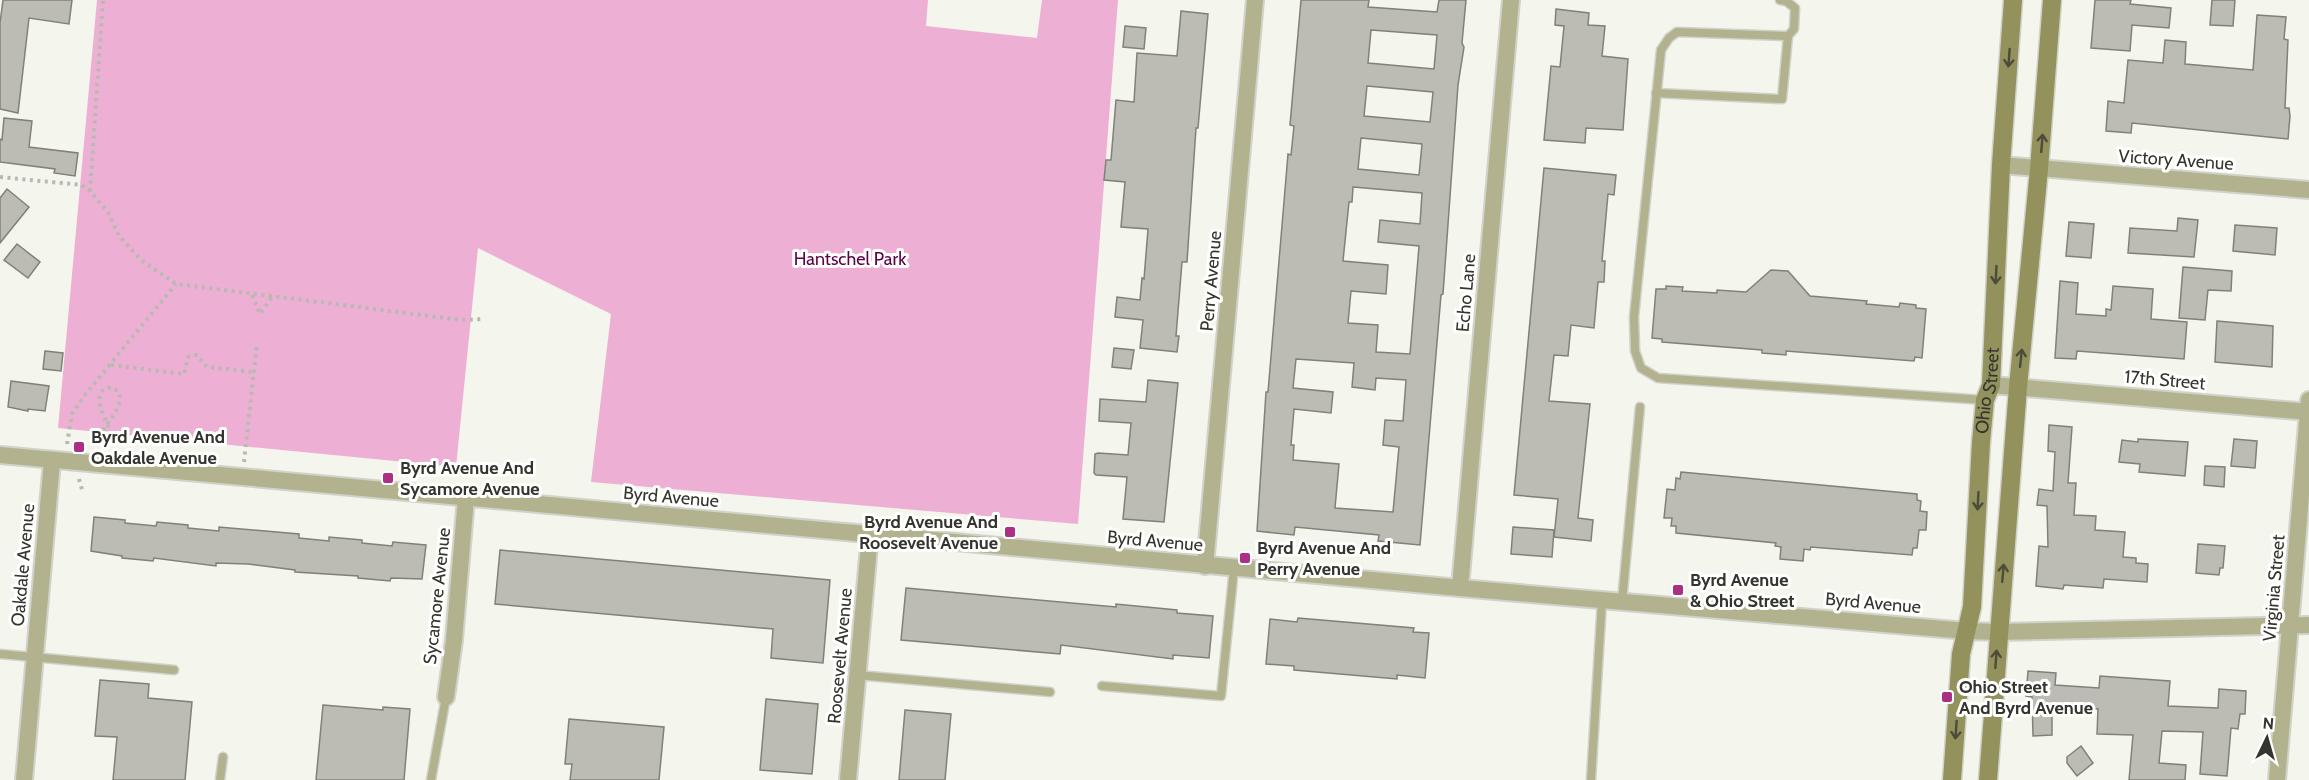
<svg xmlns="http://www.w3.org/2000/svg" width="2309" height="780" font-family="Cabin,sans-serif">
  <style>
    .green { fill: #edb0d4 }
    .building { fill: #bcbcb4; stroke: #808179; stroke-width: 1.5; fill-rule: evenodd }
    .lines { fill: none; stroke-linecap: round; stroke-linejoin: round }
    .lane-casing { stroke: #d1d2ca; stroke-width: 11 }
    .street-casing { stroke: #d1d2ca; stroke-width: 20 }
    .secondary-casing { stroke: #d1d2ca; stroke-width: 21 }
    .path { stroke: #b8b9b2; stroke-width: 4; stroke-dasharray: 3 4.5; stroke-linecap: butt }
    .lane { stroke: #b3b28f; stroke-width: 8 }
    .street { stroke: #b3b28f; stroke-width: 16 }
    .secondary { stroke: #93925c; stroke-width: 18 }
    .oneway { stroke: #4c4c3b }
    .poi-dot { fill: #ab3084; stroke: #fffffe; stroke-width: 2 }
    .labels { text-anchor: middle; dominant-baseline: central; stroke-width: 6; stroke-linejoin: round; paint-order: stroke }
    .street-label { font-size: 18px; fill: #343430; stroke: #fffffe }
    .park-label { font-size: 18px; fill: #5e0045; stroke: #fffffe }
    .poi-label { font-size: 18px; font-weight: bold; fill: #343430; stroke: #fffffe; text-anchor: start }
  </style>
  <rect width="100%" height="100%" fill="#f4f5ec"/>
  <!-- green -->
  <polygon class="green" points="97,0 928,0 926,26 1037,38 1042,0 1118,0 1078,524 591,482 611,314 478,248 456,467 58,428"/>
  <!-- building -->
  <g class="building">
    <polygon points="3,0 72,0 69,24 29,18 18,113 0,109 0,23"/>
    <path d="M 1301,0 L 1369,0 L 1368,7 L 1437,12 L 1439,0 L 1466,0 L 1462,43 L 1464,47 L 1458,85 L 1443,294 L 1441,295 L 1420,545 L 1378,541 L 1379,535 L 1295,527 L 1294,535 L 1257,531 L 1266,392 L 1268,392 L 1288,154 L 1291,155 L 1294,126 L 1290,125 ZM 1371,30 L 1437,35 L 1434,69 L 1368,63 ZM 1367,86 L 1433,92 L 1430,122 L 1364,116 ZM 1361,138 L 1422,144 L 1419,175 L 1358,169 ZM 1353,187 L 1422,193 L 1420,224 L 1380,220 L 1378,242 L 1419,246 L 1410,354 L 1376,352 L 1378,325 L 1348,323 L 1351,291 L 1386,294 L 1388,265 L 1343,261 L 1349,202 L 1352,202 ZM 1296,359 L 1354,363 L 1352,387 L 1375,390 L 1376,378 L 1406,380 L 1403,421 L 1385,420 L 1383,445 L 1399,447 L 1393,512 L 1335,508 L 1339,464 L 1293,460 L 1294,445 L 1291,445 L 1294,409 L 1331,413 L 1333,392 L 1293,388 Z"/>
    <polygon points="2095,0 2131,0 2130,4 2171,8 2169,28 2132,25 2130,51 2091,48"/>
    <polygon points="2212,0 2235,0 2233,26 2210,25"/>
    <polygon points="1556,9 1589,13 1588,25 1605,26 1602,56 1628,59 1623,130 1586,128 1585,143 1544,140 1551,66 1560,67 1564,26 1555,25"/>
    <polygon points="1181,11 1208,14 1198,128 1196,128 1187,262 1182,262 1176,336 1179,336 1177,352 1140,348 1143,320 1115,317 1117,297 1140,300 1142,278 1144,279 1148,229 1121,227 1125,182 1104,180 1106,160 1111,160 1116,100 1134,102 1137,53 1177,56"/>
    <polygon points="2257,15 2286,17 2284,39 2288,40 2285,108 2289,108 2290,116 2288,139 2132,123 2131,133 2106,131 2108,101 2124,103 2128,60 2163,63 2165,40 2186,42 2185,64 2253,70"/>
    <polygon points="1125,26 1146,28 1144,49 1123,47"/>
    <polygon points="4,118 32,121 29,147 78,153 75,176 54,173 55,169 0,162 0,139 2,140"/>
    <polygon points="1544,168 1616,175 1614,195 1608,194 1602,261 1605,261 1604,282 1598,282 1594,328 1571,325 1568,356 1554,355 1549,401 1590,404 1578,518 1593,520 1591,541 1554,537 1558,499 1514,495"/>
    <polygon points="7,189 29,207 0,243 0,198"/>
    <polygon points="2178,218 2198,220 2194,257 2128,253 2130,228 2177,231"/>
    <polygon points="2069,222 2094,224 2091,258 2066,256"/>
    <polygon points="2235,225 2277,228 2275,255 2233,251"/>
    <polygon points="17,244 40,262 28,278 4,260"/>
    <polygon points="2183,267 2232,271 2231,291 2208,290 2205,320 2179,318"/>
    <polygon points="1771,270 1788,271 1810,296 1867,301 1866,304 1899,307 1900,303 1916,305 1916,308 1926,309 1922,358 1915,357 1914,361 1786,351 1786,355 1762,353 1762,350 1662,342 1662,339 1652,338 1656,289 1666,289 1666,286 1683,287 1682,291 1717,293 1717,290 1746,292"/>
    <polygon points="2060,281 2078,283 2076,314 2106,316 2106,309 2111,310 2113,286 2153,289 2151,319 2187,322 2184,359 2077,351 2076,359 2055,358"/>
    <polygon points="2217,321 2273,326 2272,367 2215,362"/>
    <polygon points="1114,348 1134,350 1131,369 1112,367"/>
    <polygon points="45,351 63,353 61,371 43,369"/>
    <polygon points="1148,380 1178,383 1164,522 1123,519 1127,477 1096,475 1094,473 1095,454 1098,453 1128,455 1131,423 1099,421 1100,399 1146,402"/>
    <polygon points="11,381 49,386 45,411 28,409 28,411 8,407"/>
    <polygon points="2049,425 2072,427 2068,483 2076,483 2074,515 2096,516 2095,530 2125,532 2123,557 2136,558 2136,563 2148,564 2147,582 2104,579 2103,588 2064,585 2063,589 2036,586 2039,546 2048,547 2047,506 2037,505 2039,489 2053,491 2055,452 2048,451"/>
    <polygon points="2138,439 2188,442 2185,476 2139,472 2140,464 2119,462 2122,440 2138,442"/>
    <polygon points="2234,439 2257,441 2255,468 2231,466"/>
    <polygon points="2205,466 2225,467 2224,487 2204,485"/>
    <polygon points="1681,472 1917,494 1917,500 1921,501 1920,511 1927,512 1926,530 1919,530 1917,548 1913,548 1912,555 1811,547 1810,550 1804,549 1803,561 1780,559 1781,547 1775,546 1776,543 1676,533 1676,526 1671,526 1672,518 1664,518 1667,489 1675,490 1676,478 1680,479"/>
    <polygon points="94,517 125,520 125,523 156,526 157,522 188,525 188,528 219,531 219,527 299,534 299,538 329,541 329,537 362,540 362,543 392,546 393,542 426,545 422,579 391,578 390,581 358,578 358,576 295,572 295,570 248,564 216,563 216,566 154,558 153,561 122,558 122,556 91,551"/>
    <polygon points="1513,527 1554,530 1552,557 1511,554"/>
    <polygon points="2198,544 2225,546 2223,568 2220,568 2219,575 2196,573"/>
    <polygon points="500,550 830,580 823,663 771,658 773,629 495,604"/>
    <polygon points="906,588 1116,607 1116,604 1177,610 1177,613 1213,616 1209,658 1173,655 1173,659 1061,645 1060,654 901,640"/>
    <polygon points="1298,618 1414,628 1413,632 1429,633 1425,678 1397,675 1397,679 1294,670 1294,666 1266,664 1270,619 1297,622"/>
    <polygon points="2028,671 2056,673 2055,685 2099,688 2100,676 2170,681 2168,706 2218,708 2219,689 2246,691 2245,714 2240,714 2238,729 2231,728 2227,776 2200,774 2203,732 2162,731 2159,763 2186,765 2185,780 2129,780 2133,735 2097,734 2098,709 2052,706 2052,735 2033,736 2032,697 2026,696"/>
    <polygon points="100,680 149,684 148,698 192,702 185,780 113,780 117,737 95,736"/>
    <polygon points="766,699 818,704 812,774 760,770"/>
    <polygon points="323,705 383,710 383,707 410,709 404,780 316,780"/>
    <polygon points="905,710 951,714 945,780 899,780"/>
    <polygon points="569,719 664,727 659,780 570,780 572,764 565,764"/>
    <polygon points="2081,746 2093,763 2077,776 2067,763 2067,757"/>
  </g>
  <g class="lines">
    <!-- lane casing -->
    <g class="lane-casing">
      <g id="lane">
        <polyline points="1780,0 1786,1 1795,8 1794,29 1788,36 1677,32 1669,38 1661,50 1634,317 1635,351 1641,368 1658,378 1985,400"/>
        <polyline points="1656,93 1782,99 1788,36"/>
        <polyline points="1622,602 1640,407"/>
        <polyline points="0,654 174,670"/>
        <polyline points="857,675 1050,692"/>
        <polyline points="1102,686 1221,696 1234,568"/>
        <polyline points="220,780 223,757"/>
        <polyline points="431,780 446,697"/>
        <polyline points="1591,780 1602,601"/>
      </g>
    </g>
    <!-- street casing -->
    <g class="street-casing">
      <g id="street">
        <polyline points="2001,165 2309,190"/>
        <polyline points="1991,385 2309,412"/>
        <polyline points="0,455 1460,588 1967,631 1998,632 2309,625"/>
        <polyline points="1205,566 1255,0"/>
        <polyline points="1460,588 1511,0"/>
        <polyline points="446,697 454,640 466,498"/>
        <polyline points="24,780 52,461"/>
        <polyline points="848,780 870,535"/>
        <polyline points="2277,780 2309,400"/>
      </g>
    </g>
    <!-- secondary casing -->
    <g class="secondary-casing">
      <g id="secondary">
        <path id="s1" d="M 1952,780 L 1961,654 L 1972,607 L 1981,442 L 1985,400 L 1991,385 L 2001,165 L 2013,0"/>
        <polyline points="1988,780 2018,387 2039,169 2052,0"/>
      </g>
    </g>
    <!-- path -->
    <g class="path">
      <polyline points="0,177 82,185 90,191 108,212 119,236 141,260 176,284 462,320 483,319"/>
      <polyline points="90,191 103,0"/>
      <polyline points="252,295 260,314 272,297"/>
      <polyline points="111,365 184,374 188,357 197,355 207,367 254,372"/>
      <path d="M 100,437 C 105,422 124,409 119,392 L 111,387 L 102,391 C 93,405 110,423 112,438"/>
      <polyline points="67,444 72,414 84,396 176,284"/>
      <polyline points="244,462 257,343"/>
      <polyline points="79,479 83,493"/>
    </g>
    <!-- lane -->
    <use href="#lane" class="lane"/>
    <!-- street -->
    <use href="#street" class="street"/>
    <!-- secondary -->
    <use href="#secondary" class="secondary"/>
  </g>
  <!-- one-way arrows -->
  <defs><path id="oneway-shaft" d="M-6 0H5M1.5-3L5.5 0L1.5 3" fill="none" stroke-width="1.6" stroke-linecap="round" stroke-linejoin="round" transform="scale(1.5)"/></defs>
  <g class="oneway">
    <use href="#oneway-shaft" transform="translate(2009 58) rotate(94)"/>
    <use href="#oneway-shaft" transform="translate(2042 143) rotate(-85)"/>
    <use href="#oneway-shaft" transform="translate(1996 275) rotate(93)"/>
    <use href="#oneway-shaft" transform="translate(2021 358) rotate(-84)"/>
    <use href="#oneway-shaft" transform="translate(1978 501) rotate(93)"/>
    <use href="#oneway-shaft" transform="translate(2003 573) rotate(-85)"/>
    <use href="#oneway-shaft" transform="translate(1996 659) rotate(-86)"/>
    <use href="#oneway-shaft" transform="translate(1956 730) rotate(94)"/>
  </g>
  <!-- markers -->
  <g class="poi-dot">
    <rect x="73" y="441" width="12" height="12" rx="3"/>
    <rect x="382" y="472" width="12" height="12" rx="3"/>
    <rect x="1004" y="526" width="12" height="12" rx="3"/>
    <rect x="1239" y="552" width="12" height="12" rx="3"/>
    <rect x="1672" y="584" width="12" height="12" rx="3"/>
    <rect x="1941" y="691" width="12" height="12" rx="3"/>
  </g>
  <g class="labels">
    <!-- street labels -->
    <g class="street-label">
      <text transform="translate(2176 160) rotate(4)">Victory Avenue</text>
      <text transform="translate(1211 281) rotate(-85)">Perry Avenue</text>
      <text transform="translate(1466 293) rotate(-85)">Echo Lane</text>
      <text transform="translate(2165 380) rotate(5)">17th Street</text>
      <text stroke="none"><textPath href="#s1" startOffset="392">Ohio Street</textPath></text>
      <text transform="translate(671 497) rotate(5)">Byrd Avenue</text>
      <text transform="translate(1155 541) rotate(5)">Byrd Avenue</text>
      <text transform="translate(23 565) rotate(-85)">Oakdale Avenue</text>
      <text transform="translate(2274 588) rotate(-85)">Virginia Street</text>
      <text transform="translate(437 596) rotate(-84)">Sycamore Avenue</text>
      <text transform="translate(1873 603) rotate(5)">Byrd Avenue</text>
      <text transform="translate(840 656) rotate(-85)">Roosevelt Avenue</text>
    </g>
    <!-- park labels -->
    <g class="park-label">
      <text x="850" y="259">Hantschel Park</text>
    </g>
    <!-- poi labels -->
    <g class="poi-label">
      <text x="91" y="437">Byrd Avenue And<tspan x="91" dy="21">Oakdale Avenue</tspan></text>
      <text x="400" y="468">Byrd Avenue And<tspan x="400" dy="21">Sycamore Avenue</tspan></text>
      <text x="998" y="522" text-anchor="end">Byrd Avenue And<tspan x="998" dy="21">Roosevelt Avenue</tspan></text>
      <text x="1257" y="548">Byrd Avenue And<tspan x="1257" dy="21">Perry Avenue</tspan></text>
      <text x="1690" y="580">Byrd Avenue<tspan x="1690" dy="21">&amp; Ohio Street</tspan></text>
      <text x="1959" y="687">Ohio Street<tspan x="1959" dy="21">And Byrd Avenue</tspan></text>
    </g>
  </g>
  <!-- north arrow -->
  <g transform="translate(2267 738) rotate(5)" stroke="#fffffe" stroke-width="4.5" paint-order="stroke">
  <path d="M0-4.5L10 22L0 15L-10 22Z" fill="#343430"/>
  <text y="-9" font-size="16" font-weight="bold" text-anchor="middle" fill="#343430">N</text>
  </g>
</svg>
